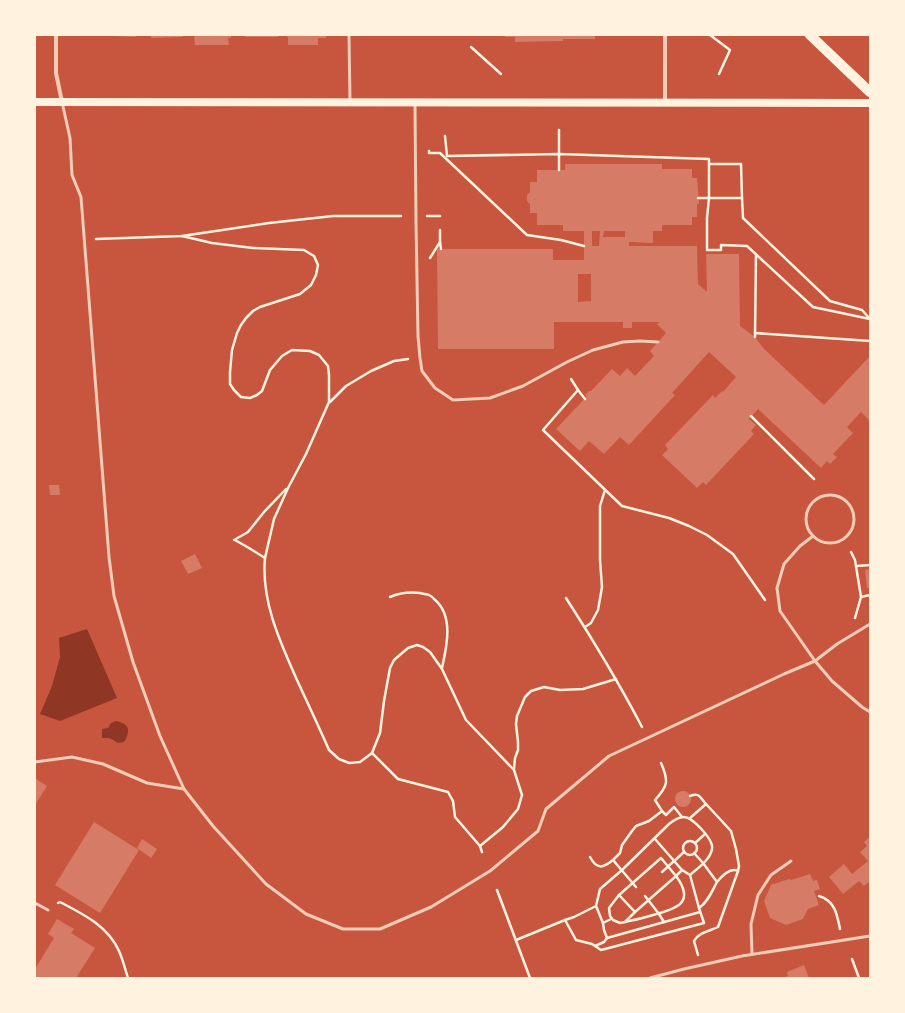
<svg xmlns="http://www.w3.org/2000/svg" width="905" height="1013" font-family="Helvetica,sans-serif">
  <style>
    .water { fill: #8f3625 }
    .building { fill: #d67c66; fill-rule: evenodd }
    .lines { fill: none; stroke-linecap: round; stroke-linejoin: round }
    .path { stroke: #fff3e0; stroke-width: 2.5 }
    .service { stroke: #f1ccb7; stroke-width: 3 }
    .minor { stroke: #f1ccb7; stroke-width: 4 }
    .secondary { stroke: #fff3e0; stroke-width: 8 }
    .primary { stroke: #fff3e0; stroke-width: 10 }
  </style>
  <rect width="100%" height="100%" fill="#c8553d"/>
  <!-- water -->
  <g class="water">
    <polygon points="87,629 117,698 60,721 40,714 52,686 60,657 59,638"/>
    <path d="M 116,721 C 129,724 131,729 125,741 C 115,746 117,740 109,738 C 108,738 103,738 102,738 L 102,729 L 108,728 L 111,723 Z"/>
  </g>
  <!-- building -->
  <g class="building">
    <polygon points="112,35 136,35 136,37 112,36"/>
    <polygon points="151,35 183,35 183,37 151,38"/>
    <polygon points="194,35 231,35 231,38 228,38 229,45 195,45"/>
    <rect x="245" y="35" width="33" height="2"/>
    <polygon points="287,35 326,35 326,38 318,38 318,45 288,45 288,37 287,37"/>
    <polygon points="505,35 595,35 595,39 563,39 563,41 515,42 515,37 505,37"/>
    <path d="M 565,164 L 662,164 L 662,169 L 692,169 L 692,178 L 697,178 L 699,204 L 697,204 L 697,217 L 692,217 L 692,225 L 662,225 L 662,231 L 653,231 L 653,243 L 629,242 L 629,246 L 697,246 L 698,284 L 707,292 L 706,254 L 739,254 L 740,326 L 755,337 L 763,348 L 824,405 L 870,356 L 870,421 L 861,412 L 847,427 L 853,433 L 833,454 L 837,457 L 830,464 L 827,461 L 821,468 L 758,409 L 749,419 L 756,425 L 751,431 L 754,434 L 706,485 L 703,482 L 697,488 L 662,455 L 668,449 L 665,445 L 713,395 L 715,398 L 722,391 L 723,392 L 736,377 L 709,352 L 672,393 L 675,395 L 629,445 L 620,437 L 604,454 L 589,441 L 580,451 L 556,429 L 587,396 L 585,395 L 589,391 L 591,391 L 612,369 L 620,376 L 627,368 L 635,376 L 654,356 L 650,351 L 666,333 L 657,324 L 660,322 L 632,322 L 632,328 L 623,328 L 623,322 L 554,322 L 554,349 L 438,349 L 437,249 L 553,249 L 553,260 L 584,260 L 584,231 L 563,231 L 563,225 L 537,225 L 537,213 L 530,213 L 530,204 L 527,201 L 527,195 L 530,192 L 530,182 L 537,182 L 537,170 L 565,170 ZM 592,231 L 600,231 L 599,246 L 592,246 ZM 604,231 L 625,231 L 625,237 L 603,237 ZM 578,274 L 591,274 L 591,301 L 578,302 Z"/>
    <polygon points="49,485 59,485 60,495 50,495"/>
    <polygon points="195,554 202,568 188,574 181,561"/>
    <polygon points="870,569 870,588 867,588 865,570"/>
    <polygon points="36,779 47,786 35,805 35,780"/>
    <circle cx="683" cy="799" r="8"/>
    <polygon points="94,822 139,850 100,913 55,885"/>
    <polygon points="870,837 870,881 864,886 859,881 843,894 829,877 844,864 852,874 868,861 860,852 867,846 864,842"/>
    <polygon points="142,839 157,849 151,858 137,848"/>
    <polygon points="810,874 813,881 817,880 820,889 814,891 819,905 808,909 803,919 786,925 770,918 764,901 771,885 789,879 791,880"/>
    <polygon points="57,919 74,929 71,933 95,948 76,978 35,978 35,969 54,938 48,934"/>
    <polygon points="804,965 809,978 782,978 788,976 787,972"/>
  </g>
  <g class="lines">
    <!-- path -->
    <g class="path">
      <polyline points="710,35 730,50 719,74"/>
      <polyline points="471,47 501,74"/>
      <polyline points="445,136 447,156 559,154 709,159 709,198 698,198"/>
      <polyline points="429,151 429,153 440,153 527,235 561,240 584,246"/>
      <polyline points="709,164 741,164 742,198 709,198 707,218 707,250 721,250 721,245 747,246 813,307 870,319"/>
      <polyline points="559,170 559,130"/>
      <polyline points="742,198 743,218 830,301 862,310 870,319"/>
      <polyline points="427,216 440,216"/>
      <polyline points="440,230 440,242 441,249"/>
      <path d="M 182,236 L 212,243 L 253,248 L 304,250 L 314,256 L 318,265 L 316,275 L 311,285 L 300,294 L 260,307 L 253,311 L 246,318 L 241,325 L 237,333 L 232,350 L 230,372 L 230,384 L 234,390 L 241,397 L 250,398 L 257,395 L 262,391 L 270,370 L 282,356 L 292,350 L 310,351 L 319,355 L 328,366 L 329,375 L 329,402 L 306,454 L 288,488 L 274,519 L 265,558 C 261,601 280,642 297,680 C 308,704 319,727 329,750 L 339,759 L 349,763 L 360,762 L 372,753 L 380,733 L 384,701 L 390,668 L 394,660 L 408,648 L 417,645 L 423,647 L 430,652 L 442,669 L 466,720 L 514,770 L 522,795 L 518,809 L 503,827 L 480,846"/>
      <polyline points="96,239 182,236 269,223 333,216 401,216"/>
      <polyline points="430,258 440,242"/>
      <polyline points="755,333 870,341"/>
      <polyline points="755,337 756,254"/>
      <polyline points="571,379 578,390 585,399"/>
      <polyline points="578,390 543,430 622,506 669,518 689,526 707,535 733,554 765,600"/>
      <polyline points="330,402 346,386 371,371 394,361 408,359"/>
      <polyline points="751,416 814,479"/>
      <polyline points="234,540 248,532 264,512 286,489"/>
      <polyline points="235,540 249,548 265,558"/>
      <polyline points="851,552 855,560 861,597 855,618"/>
      <polyline points="856,566 870,565"/>
      <path d="M 390,597 C 399,593 410,592 420,593 C 423,594 427,594 429,595 C 431,596 433,597 434,599 C 454,615 447,646 442,668"/>
      <polyline points="861,597 870,595"/>
      <path d="M 566,598 C 593,640 619,683 642,727"/>
      <polyline points="585,627 591,623 598,610 602,587 600,560 600,506 605,490"/>
      <polyline points="372,753 398,779 448,792 453,801 455,817 480,846 482,852"/>
      <polyline points="514,769 515,758 518,750 518,742 516,724 517,716 525,697 531,691 544,687 560,690 583,689 616,679"/>
      <path d="M 690,796 C 700,792 700,798 706,804 L 690,818"/>
      <polyline points="706,804 731,831 736,849 739,866 738,871"/>
      <polyline points="662,811 666,815 674,807 682,817"/>
      <polyline points="655,839 682,870"/>
      <circle cx="690" cy="848" r="7"/>
      <polyline points="695,843 705,834"/>
      <path d="M 694,853 L 703,863 L 717,882 C 712,891 708,902 699,908"/>
      <path d="M 590,857 C 597,870 603,868 613,860"/>
      <polygon points="661,858 676,876 635,912 619,895"/>
      <polyline points="662,872 684,852"/>
      <path d="M 636,887 L 613,860 L 620,853 L 622,845 L 632,831 L 636,826 L 649,821 L 662,811 L 655,800 C 668,786 669,781 661,763"/>
      <polyline points="497,890 530,978"/>
      <path d="M 619,895 L 609,908 L 610,916 L 613,920 L 620,923 L 625,922 C 634,920 644,918 653,915 C 676,909 696,903 676,876 L 682,870 L 690,875"/>
      <polyline points="645,896 659,914 664,922"/>
      <path d="M 819,896 C 835,901 837,914 840,929"/>
      <path d="M 58,903 L 60,902 C 83,914 108,926 119,951 C 123,960 125,969 128,978"/>
      <path d="M 596,906 L 574,917 L 565,920 L 576,940 L 592,944 L 601,950 L 704,923 L 699,908 L 690,875 C 698,868 710,860 712,849 C 714,840 692,816 683,817 C 678,817 673,821 669,824 L 622,870 L 600,889 L 596,906 L 603,923 L 604,930 L 607,938 L 700,912"/>
      <polyline points="625,922 635,912"/>
      <polyline points="603,923 611,919"/>
      <polyline points="516,940 565,920"/>
      <polyline points="595,946 604,942 607,938"/>
      <path d="M 698,955 L 694,941 C 699,932 710,931 718,927 L 738,871 C 730,867 722,876 717,882"/>
      <polyline points="852,959 859,978"/>
    </g>
    <!-- service -->
    <g class="service">
      <polyline points="349,35 350,102"/>
      <polyline points="62,102 70,138 72,175 81,197 109,557 114,596 133,662 160,736 184,789 213,826 266,884 306,914 343,929 380,929 431,907 490,871 538,831 546,809 609,756 784,674 815,661 837,644 870,624"/>
      <polyline points="415,104 416,222 418,336 420,358 422,371 435,388 453,400 490,398 523,386 567,362 593,350 623,342 640,341 658,342"/>
      <circle cx="830" cy="519" r="24"/>
      <polyline points="813,536 800,546 784,564 777,588 780,611 815,661 832,681 862,707 870,712"/>
      <polyline points="35,762 72,757 103,764 147,783 184,789"/>
      <polyline points="35,903 48,910"/>
      <polyline points="752,954 751,924 758,895 771,875 791,861"/>
      <polyline points="650,978 684,969 742,956 870,936"/>
    </g>
    <!-- minor -->
    <g class="minor">
      <polyline points="56,35 56,73 62,102"/>
      <polyline points="665,102 665,35"/>
    </g>
    <!-- secondary -->
    <polyline class="secondary" points="35,102 870,103"/>
    <!-- primary -->
    <polyline class="primary" points="810,35 870,92"/>
  </g>
  <!-- border -->
  <rect width="905" height="1013" fill="none" stroke="#fff3e0" stroke-width="72"/>
</svg>
